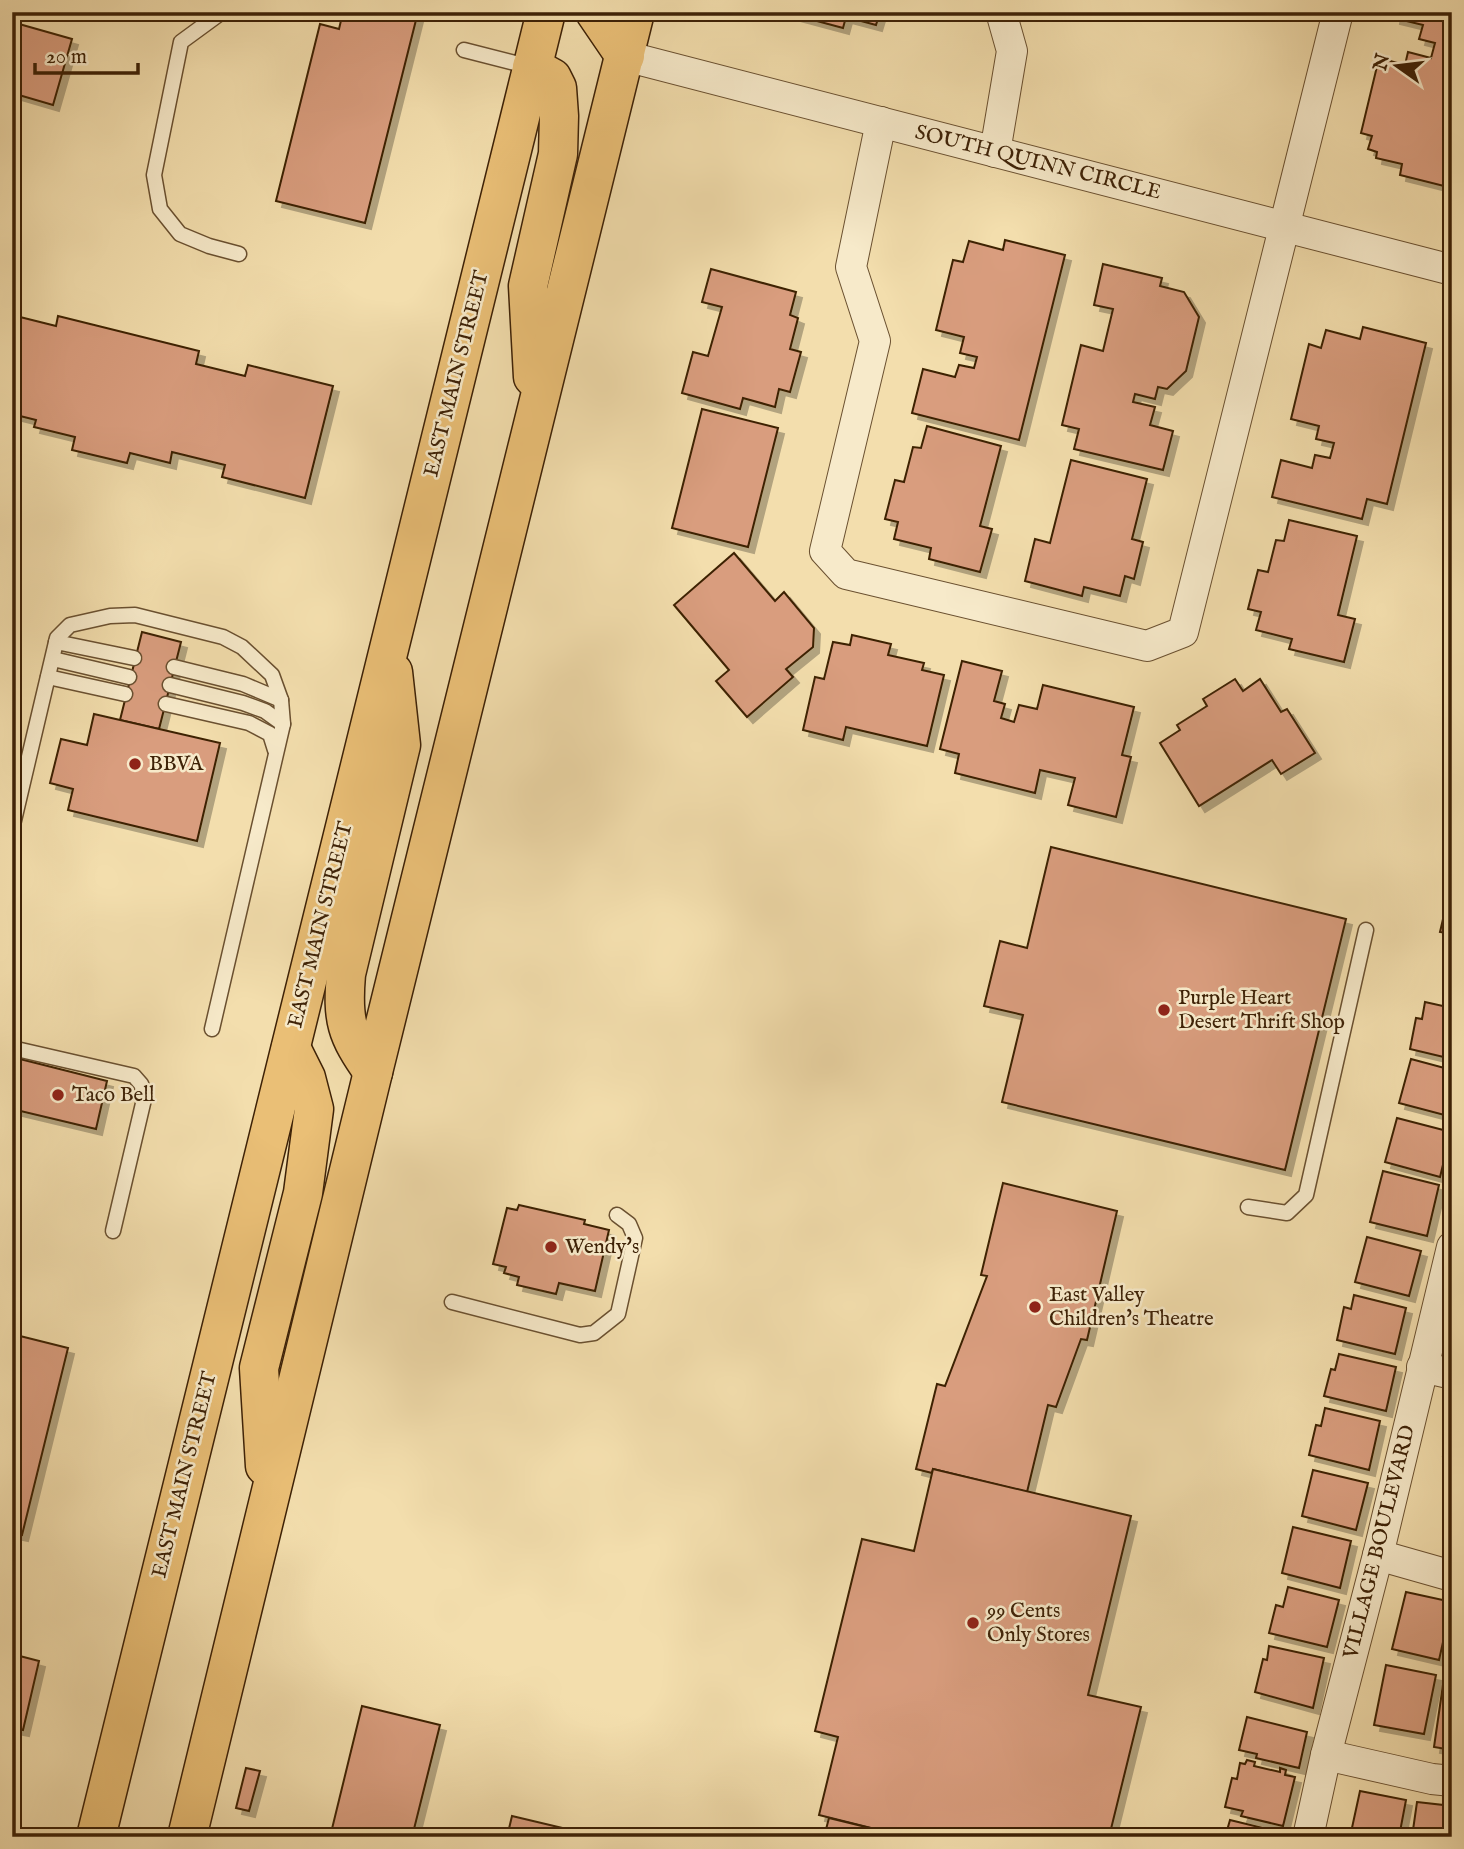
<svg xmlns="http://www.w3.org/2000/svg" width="1464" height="1849" font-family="'IM FELL English',serif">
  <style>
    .building { fill: #d99d7e; stroke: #3d2106; stroke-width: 2; filter: url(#shadow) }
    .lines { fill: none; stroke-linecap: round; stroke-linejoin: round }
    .service-casing { stroke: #6a5030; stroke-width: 17 }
    .minor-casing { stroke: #6a5030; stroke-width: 32 }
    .primary-casing { stroke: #3d2106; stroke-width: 41 }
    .service { stroke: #f7eaca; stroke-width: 14 }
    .minor { stroke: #f7eaca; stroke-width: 30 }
    .primary { stroke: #eabf76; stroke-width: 38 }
    .poi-dot { fill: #8f2418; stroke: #f7eaca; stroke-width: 2.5 }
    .labels { text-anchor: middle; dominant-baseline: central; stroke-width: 5; stroke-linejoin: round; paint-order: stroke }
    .street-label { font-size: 21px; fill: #3d2106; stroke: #f7eaca }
    .poi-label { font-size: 21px; fill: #3d2106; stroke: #f7eaca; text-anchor: start }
  </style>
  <defs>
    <filter id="shadow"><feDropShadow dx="6" dy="6" stdDeviation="0" flood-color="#0004"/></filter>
  </defs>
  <rect width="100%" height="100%" fill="#f3dead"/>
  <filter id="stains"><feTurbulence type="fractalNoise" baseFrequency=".00286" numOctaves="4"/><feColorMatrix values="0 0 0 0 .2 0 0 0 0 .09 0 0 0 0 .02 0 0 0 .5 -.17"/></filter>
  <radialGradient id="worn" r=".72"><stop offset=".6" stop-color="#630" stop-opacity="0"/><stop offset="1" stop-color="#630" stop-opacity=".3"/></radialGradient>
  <!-- building -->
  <g class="building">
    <polygon points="343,12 418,12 365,223 276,201 320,24 339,29"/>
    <polygon points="880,12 876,25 846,17 843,28 787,13"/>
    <polygon points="1395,12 1452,12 1452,188 1400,175 1402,164 1376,158 1377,152 1368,149 1372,136 1361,133 1379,58 1405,65 1408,52 1431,58 1435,43 1419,39 1423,25 1394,18"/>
    <polygon points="12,22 72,39 53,105 12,93"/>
    <polygon points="1005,240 1065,255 1019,440 912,413 923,369 955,377 959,365 974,368 977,357 960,353 964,337 936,330 953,260 963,262 969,241 1003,250"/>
    <polygon points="1103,264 1162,278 1160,286 1184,292 1199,317 1186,371 1167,389 1158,387 1155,399 1135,394 1133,402 1155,407 1150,425 1173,431 1163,470 1074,449 1079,429 1062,425 1081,345 1103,351 1113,309 1094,305"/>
    <polygon points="711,269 796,292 790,315 798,318 790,349 801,352 790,392 779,389 775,407 743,398 740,409 682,393 693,352 708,356 722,307 702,302"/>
    <polygon points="12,315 56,326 58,316 199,351 196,364 245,376 248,365 333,386 305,498 222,477 225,465 172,452 170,463 130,453 127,463 72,450 75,437 34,427 36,420 12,414"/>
    <polygon points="1363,327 1426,343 1387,504 1367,499 1362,519 1272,497 1281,460 1312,468 1315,455 1330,458 1334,443 1316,439 1319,426 1291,419 1309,344 1321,348 1326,330 1360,339"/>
    <polygon points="702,409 778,428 748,547 672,528"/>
    <polygon points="927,426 1001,446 980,526 992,529 980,572 929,559 931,548 894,539 898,522 885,519 895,480 904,482 913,447 921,448"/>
    <polygon points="1071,460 1147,479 1132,539 1143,542 1134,579 1125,576 1120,596 1084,587 1082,596 1025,581 1035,539 1050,543"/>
    <polygon points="1289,520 1357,536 1338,615 1355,619 1344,662 1289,649 1292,639 1256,630 1261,612 1248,609 1258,570 1268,572 1276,540 1284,541"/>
    <polygon points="734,553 775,601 784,592 814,628 813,647 786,669 793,677 747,717 716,681 729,670 674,605"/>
    <polygon points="142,632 181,642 159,729 120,720"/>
    <polygon points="852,635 891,644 888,655 924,663 922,670 944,675 927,746 846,727 843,740 803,730 815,677 824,679 833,642 850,645"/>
    <polygon points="962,661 1002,671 994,701 1005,704 1001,718 1014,722 1019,705 1037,709 1043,685 1134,707 1122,755 1131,757 1116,817 1068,805 1075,778 1040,770 1035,793 955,773 959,754 940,749"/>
    <polygon points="1235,679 1243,691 1260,679 1281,712 1287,709 1315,753 1281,774 1272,760 1199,806 1160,743 1180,730 1177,725 1207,706 1203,699"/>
    <polygon points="94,714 220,743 197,841 68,810 73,789 50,783 61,739 87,745"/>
    <polygon points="1051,847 1346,919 1285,1170 1002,1102 1023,1015 984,1006 1000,941 1027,948"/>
    <polygon points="1451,885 1452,885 1452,934 1440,932"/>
    <polygon points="1425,1002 1452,1008 1452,1059 1410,1049 1416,1018 1422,1019"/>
    <polygon points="12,1057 107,1081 96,1129 12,1109"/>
    <polygon points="1411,1059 1452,1070 1452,1117 1399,1103"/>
    <polygon points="1397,1118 1451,1132 1440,1177 1385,1162"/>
    <polygon points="1383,1171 1439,1185 1427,1236 1370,1222"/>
    <polygon points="1003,1183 1117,1211 1087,1340 1081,1339 1056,1407 1048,1405 1027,1492 933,1469 932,1473 916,1469 937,1384 945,1386 987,1276 981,1275"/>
    <polygon points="519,1205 585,1220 584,1224 609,1230 595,1291 559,1283 556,1294 517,1285 519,1277 504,1273 506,1267 493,1264 507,1208 517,1210"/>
    <polygon points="1367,1237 1421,1251 1409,1296 1355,1282"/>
    <polygon points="1354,1295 1406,1308 1395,1354 1337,1340 1344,1307 1351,1309"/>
    <polygon points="12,1334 68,1348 22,1535 12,1533"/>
    <polygon points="1339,1354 1396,1367 1386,1411 1324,1396 1331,1369 1335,1370"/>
    <polygon points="1452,1395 1452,1458 1443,1456"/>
    <polygon points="1325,1408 1380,1421 1369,1470 1309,1455 1316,1425 1321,1426"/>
    <polygon points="933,1469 1131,1516 1088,1695 1141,1707 1109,1837 907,1837 819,1815 838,1737 815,1731 862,1539 914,1551"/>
    <polygon points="1313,1470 1368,1483 1356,1530 1302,1516"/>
    <polygon points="1293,1527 1351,1541 1340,1588 1282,1573"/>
    <polygon points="1288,1587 1339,1600 1327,1647 1269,1633 1276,1605 1283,1607"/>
    <polygon points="1406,1592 1452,1602 1439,1660 1392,1649"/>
    <polygon points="1269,1646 1324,1658 1313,1708 1255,1692 1263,1659 1267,1660"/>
    <polygon points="12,1654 39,1661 23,1730 12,1728"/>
    <polygon points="1386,1665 1436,1675 1424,1734 1374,1725"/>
    <polygon points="1445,1671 1452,1672 1452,1750 1434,1747"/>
    <polygon points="362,1706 440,1725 412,1837 330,1837"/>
    <polygon points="1247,1717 1307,1732 1299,1768 1256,1758 1257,1754 1239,1750"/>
    <polygon points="1247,1760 1255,1762 1254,1766 1280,1772 1280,1768 1286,1770 1285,1775 1295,1777 1283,1826 1241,1816 1243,1811 1225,1807 1232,1778 1237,1779 1240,1763 1245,1764"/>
    <polygon points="246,1768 260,1771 249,1811 236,1808"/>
    <polygon points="1360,1791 1406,1800 1399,1837 1350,1837"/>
    <polygon points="1417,1802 1452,1806 1452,1837 1412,1837"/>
    <polygon points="512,1816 571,1830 570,1837 507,1837"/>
    <polygon points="829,1818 907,1837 824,1837"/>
    <polygon points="1230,1820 1283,1833 1282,1837 1219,1837 1220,1833 1226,1834"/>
  </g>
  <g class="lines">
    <!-- service casing -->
    <g class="service-casing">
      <g id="service">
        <polyline points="222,12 181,42 154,175 160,209 180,234 209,246 239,254"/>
        <polyline points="464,50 531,67"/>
        <polyline points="56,642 134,658"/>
        <polyline points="53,659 129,677"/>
        <polyline points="174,667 243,684 281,700"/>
        <polyline points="48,677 125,694"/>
        <polyline points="170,685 243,703 265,711 283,724"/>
        <polyline points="166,704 249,723 270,734 275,750"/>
        <polyline points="12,829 57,638 70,625 110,616 135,615 223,637 242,647 272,675 281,700 283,724 212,1029"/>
        <polyline points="12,1048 134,1076 141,1084 145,1095 113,1231"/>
        <polyline points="1248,1207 1287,1213 1306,1195 1366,930"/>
        <polyline points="452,1302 580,1335 594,1333 618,1314 635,1238 629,1224 617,1215"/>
      </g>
    </g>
    <!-- minor casing -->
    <g class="minor-casing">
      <g id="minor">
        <polyline points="625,56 1452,270"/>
        <polyline points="881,122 851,267 875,341 825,551 846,574 1147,646 1183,632 1338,12"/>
        <polyline points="995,152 1012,51 1001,12"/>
        <polyline points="1422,1367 1452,1374"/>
        <polyline points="1378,1555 1452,1576"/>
        <polyline points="1326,1755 1432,1779 1452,1781"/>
        <polyline points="1308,1837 1326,1755 1378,1555 1452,1247"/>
      </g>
    </g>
    <!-- primary casing -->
    <g class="primary-casing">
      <g id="primary">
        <polyline points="595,12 625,56"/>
        <polyline points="532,67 552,78 557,88 559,116 558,154 528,286 533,377"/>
        <path d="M 373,1072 C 346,1034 342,1020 346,974 L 401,745 L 393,672"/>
        <polyline points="265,1466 259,1368 303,1193 314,1109 306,1078 291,1048"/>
        <polyline points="96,1837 546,12"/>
        <polyline points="187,1837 373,1072 635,12"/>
      </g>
    </g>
    <!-- service -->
    <use href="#service" class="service"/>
    <!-- minor -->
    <use href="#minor" class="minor"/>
    <!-- primary -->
    <use href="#primary" class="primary"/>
  </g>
  <!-- markers -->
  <g class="poi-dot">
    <circle cx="135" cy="764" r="7"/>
    <circle cx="1164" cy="1010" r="7"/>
    <circle cx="58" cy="1095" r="7"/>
    <circle cx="551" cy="1247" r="7"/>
    <circle cx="1035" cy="1307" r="7"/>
    <circle cx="973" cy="1623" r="7"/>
  </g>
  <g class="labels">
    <!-- street labels -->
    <g class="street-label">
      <text transform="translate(1038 163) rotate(14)">SOUTH QUINN CIRCLE</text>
      <text transform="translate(457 374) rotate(-76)">EAST MAIN STREET</text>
      <text transform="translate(321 925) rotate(-76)">EAST MAIN STREET</text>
      <text transform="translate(185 1475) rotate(-76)">EAST MAIN STREET</text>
      <text transform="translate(1380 1542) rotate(-76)">VILLAGE BOULEVARD</text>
    </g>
    <!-- poi labels -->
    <g class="poi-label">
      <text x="149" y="764">BBVA</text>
      <text x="1178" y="998">Purple Heart<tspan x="1178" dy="24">Desert Thrift Shop</tspan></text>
      <text x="72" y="1095">Taco Bell</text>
      <text x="565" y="1247">Wendy's</text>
      <text x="1049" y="1295">East Valley<tspan x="1049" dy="24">Children's Theatre</tspan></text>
      <text x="987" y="1611">99 Cents<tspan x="987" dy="24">Only Stores</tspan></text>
    </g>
  </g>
  <!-- margin -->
  <rect width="1464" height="1849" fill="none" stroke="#f3dead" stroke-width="42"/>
  <rect x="14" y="14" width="1436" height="1821" fill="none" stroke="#3d2106" stroke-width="3.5"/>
  <rect x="21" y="21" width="1422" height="1807" fill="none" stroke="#3d2106" stroke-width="2"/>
  <!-- north arrow -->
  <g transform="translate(1397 66) rotate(284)" stroke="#f7eaca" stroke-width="5" paint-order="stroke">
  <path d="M0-5L12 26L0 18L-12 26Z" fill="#3d2106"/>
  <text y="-10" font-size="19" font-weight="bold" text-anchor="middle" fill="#3d2106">N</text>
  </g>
  <!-- scale -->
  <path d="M35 63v10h103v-10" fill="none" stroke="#3d2106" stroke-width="3.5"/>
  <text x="46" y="63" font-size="21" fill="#3d2106" stroke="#f7eaca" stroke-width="5" paint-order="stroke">20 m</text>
  <rect width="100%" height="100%" filter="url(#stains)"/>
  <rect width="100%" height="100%" fill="url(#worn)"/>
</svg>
